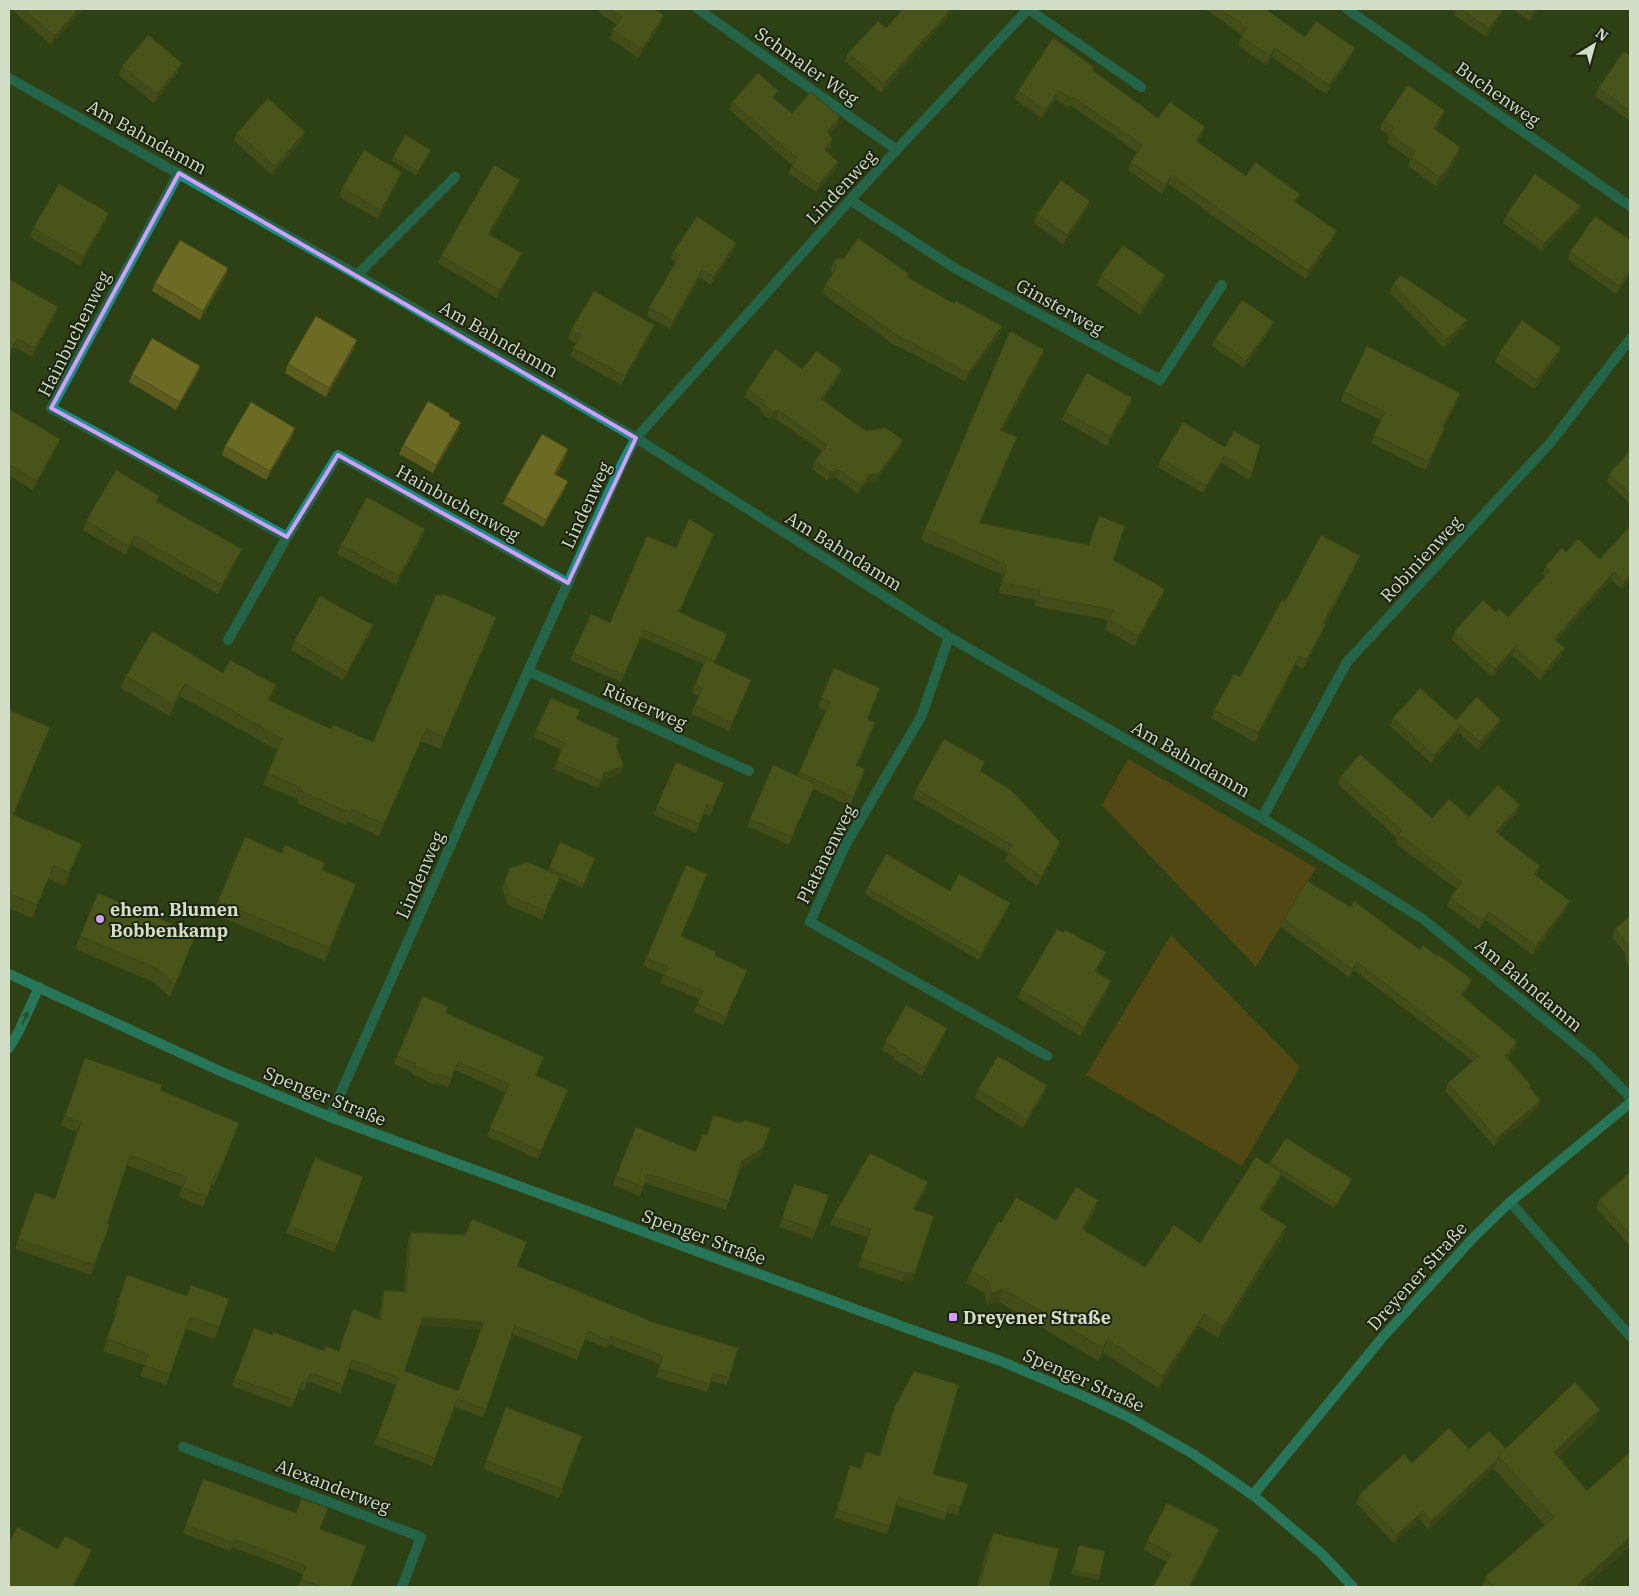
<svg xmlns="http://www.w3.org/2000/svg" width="1639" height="1596" font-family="'IBM Plex Serif',serif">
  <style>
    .green { fill: #7e5116 }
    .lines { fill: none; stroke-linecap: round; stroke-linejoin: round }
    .street { stroke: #198e87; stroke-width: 10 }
    .secondary { stroke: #23b7af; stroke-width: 10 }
    .wall { fill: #5d5c1f; fill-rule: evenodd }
    .shaded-wall { fill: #4c4b19 }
    .building { fill: #6c6b24; stroke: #4c4b19; fill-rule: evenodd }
    .oneway { fill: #1f6658 }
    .marked { fill: none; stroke: #d29dfd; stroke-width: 4; stroke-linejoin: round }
    .poi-dot { fill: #d29dfd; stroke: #1c2411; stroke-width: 2 }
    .labels { text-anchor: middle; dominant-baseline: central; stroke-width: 4; stroke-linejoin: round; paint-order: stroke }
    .street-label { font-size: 18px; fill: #d2dfc6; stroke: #1c2411 }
    .poi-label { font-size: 18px; font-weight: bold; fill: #d2dfc6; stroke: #1c2411; text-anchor: start }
  </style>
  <rect width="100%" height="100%" fill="#2e4114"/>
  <!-- green -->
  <g class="green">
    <polygon points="1128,759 1316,868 1256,967 1102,805"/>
    <polygon points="1171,935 1300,1067 1242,1166 1086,1075"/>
  </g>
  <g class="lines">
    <!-- street -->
    <g class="street">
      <polyline points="698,9 897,150"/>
      <polyline points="1028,9 1141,87"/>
      <polyline points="1347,9 1630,206"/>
      <polyline points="9,78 357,275 636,438 949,637 1262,818 1423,919 1592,1058 1630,1097"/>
      <polyline points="179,173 51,408 287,537 338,455 568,583"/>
      <polyline points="850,200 953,267 1160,380 1222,285"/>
      <polyline points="357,275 455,177"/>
      <polyline points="949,637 921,717 846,844 810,922 1047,1056"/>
      <polyline points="228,640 287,537"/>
      <polyline points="528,671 749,771"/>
      <polyline points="1262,818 1347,662 1551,442 1630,339"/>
      <polyline points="330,1117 528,671 622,464 636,438 850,200 1028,9"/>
      <polyline points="1510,1202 1630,1336"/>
      <polyline points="183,1447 421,1537 402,1587"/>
    </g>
    <!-- secondary -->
    <g class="secondary">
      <polyline points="9,974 222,1072 330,1117 926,1335 998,1360 1079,1394 1128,1417 1193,1454 1253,1495 1322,1554 1353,1587"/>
      <polyline points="9,1048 19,1031 39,987"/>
      <polyline points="1253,1495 1382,1338 1474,1237 1510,1202 1630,1103"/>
    </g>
  </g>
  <!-- wall -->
  <g class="wall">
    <polygon points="11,9 83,9 51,45"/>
    <polygon points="600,9 657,9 656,10 661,24 638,58 610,38 613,30 617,25 599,12"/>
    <polygon points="903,9 955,9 881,93 845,61 848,53 886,28"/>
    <polygon points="1205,9 1265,9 1305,37 1351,57 1326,94 1272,57 1266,65 1238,45 1242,35"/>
    <polygon points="1452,9 1505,9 1486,37 1454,15 1455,12"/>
    <polygon points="1512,9 1538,9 1530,21"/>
    <polygon points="1630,56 1630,121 1595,96 1598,88"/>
    <polygon points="122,66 179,71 154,103 119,75"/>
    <polygon points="1092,71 1158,118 1202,135 1197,143 1246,176 1300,194 1296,203 1337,231 1334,239 1306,279 1230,228 1169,184 1162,194 1128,170 1131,162 1137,152 1070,105 1068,108 1056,99 1042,118 1015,99 1018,91"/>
    <polygon points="775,99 792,113 838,125 829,135 831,147 826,151 838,162 835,170 816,192 789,173 792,165 730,110 732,102"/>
    <polygon points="1384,120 1441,120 1435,130 1460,147 1457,156 1446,176 1436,186 1408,166 1410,159 1387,142 1389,135 1380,129"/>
    <polygon points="305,132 302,140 272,175 234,141 237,133"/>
    <polygon points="431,150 429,154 416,175 392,161 393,157"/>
    <polygon points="399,180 378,219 339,197 342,188"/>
    <polygon points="517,188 490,234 519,260 497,298 438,263 441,256"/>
    <polygon points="1581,206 1578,214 1542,251 1503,223 1506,215"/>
    <polygon points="1087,210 1063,244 1034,223 1037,214"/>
    <polygon points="109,213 105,222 80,266 30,237 33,228"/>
    <polygon points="736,243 734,250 711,285 700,277 670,329 647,316 649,308 676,262 671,259 674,251"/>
    <polygon points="1570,252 1630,274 1616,294 1568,260"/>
    <polygon points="834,259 909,274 907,277 955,304 1002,326 999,335 965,381 893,344 822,293 825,285 832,274 831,268"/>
    <polygon points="228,268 225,277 200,320 152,291 155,283"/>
    <polygon points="1165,275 1162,284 1140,315 1097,285 1100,276"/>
    <polygon points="9,279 58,307 55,315 32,357 14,347 9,357"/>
    <polygon points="1393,284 1467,320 1464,329 1444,348 1390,293"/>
    <polygon points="1271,329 1244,368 1212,346 1215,339"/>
    <polygon points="571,330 651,334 621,385 570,356 576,343 568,339"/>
    <polygon points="354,349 326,397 285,373 288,364"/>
    <polygon points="1044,350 1040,360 1002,431 1017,437 980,523 1113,560 1161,599 1135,646 1105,630 1108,620 1035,606 1036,600 999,593 1003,575 921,540 925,529"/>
    <polygon points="1499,353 1558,356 1534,389 1495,362"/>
    <polygon points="200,366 197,375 176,410 129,382 132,374"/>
    <polygon points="802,369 839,377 823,400 866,431 900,448 876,481 866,483 858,494 836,478 827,480 812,469 815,461 822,451 776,419 770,419 761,413 760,408 745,397 748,389"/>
    <polygon points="1344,392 1460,393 1457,402 1444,427 1445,427 1442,436 1425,470 1371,443 1381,420 1341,401"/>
    <polygon points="1132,398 1129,407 1107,446 1062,420 1065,412"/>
    <polygon points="9,409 57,447 33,490 9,475"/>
    <polygon points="450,416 461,422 458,431 433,473 399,454 403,445"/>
    <polygon points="1183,422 1252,473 1249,480 1222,463 1203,493 1158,467 1161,459"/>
    <polygon points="292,437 266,480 222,455 225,446"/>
    <polygon points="568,449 566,457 556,475 568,481 565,489 543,527 503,504 506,497"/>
    <polygon points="1630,451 1630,503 1607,482 1609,474"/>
    <polygon points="157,502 238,558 218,594 132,545 126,555 83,530 86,521"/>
    <polygon points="425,529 422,538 396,585 337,554 341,545"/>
    <polygon points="711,541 679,612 727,634 714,663 748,689 729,731 691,714 699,696 691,693 704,664 641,637 621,682 570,660 573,653 610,623 676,548"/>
    <polygon points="1566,552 1600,559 1630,580 1622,589 1611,580 1556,641 1562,656 1540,680 1512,655 1492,677 1452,640 1454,632 1496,612 1508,617 1545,576 1543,574 1545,567"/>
    <polygon points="1356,565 1325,624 1326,624 1322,633 1303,669 1296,665 1255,742 1211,718 1214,710 1240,677 1285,602"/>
    <polygon points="496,617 492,629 440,749 421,741 379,836 347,821 346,825 297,803 298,799 263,785 277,750 180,696 169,716 121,688 126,676 223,673 272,697 270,701 331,729 373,742"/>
    <polygon points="373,625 370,634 343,680 291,650 294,641"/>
    <polygon points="877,697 867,719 875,723 857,766 862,778 850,806 813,789 789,845 747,826 750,819 797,776 826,711 818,707 821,698"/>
    <polygon points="9,710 50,727 14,815 77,857 64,886 49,879 32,918 9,908"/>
    <polygon points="1393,718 1456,720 1498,727 1478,750 1458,732 1431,763 1390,726"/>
    <polygon points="576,719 617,747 621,773 602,781 598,788 554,769 561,750 534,737 536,730"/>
    <polygon points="981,772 1060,842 1057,851 1037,886 1005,861 1008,853 913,798 916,789"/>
    <polygon points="1341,776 1432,818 1469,817 1520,805 1517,813 1498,834 1540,866 1536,875 1567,909 1533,955 1486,920 1479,929 1447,906 1450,898 1457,889 1395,843 1397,838 1338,784"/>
    <polygon points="724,783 710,816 704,814 696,833 654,815 657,806"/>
    <polygon points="560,842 595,858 582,888 560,878 542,920 508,905 502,888 505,880 548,871"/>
    <polygon points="323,870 356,884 325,961 214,914 218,901"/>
    <polygon points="867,888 950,891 1008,909 979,960 865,894"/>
    <polygon points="1630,916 1630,966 1626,962 1625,953 1612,937 1615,929"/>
    <polygon points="1284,919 1469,988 1463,997 1517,1042 1514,1050 1507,1058 1531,1085 1530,1088 1538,1108 1494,1146 1445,1091 1448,1083 1473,1061 1354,970 1349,977 1281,927"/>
    <polygon points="196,934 170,997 153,982 75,949 80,936"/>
    <polygon points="682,937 715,956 744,978 723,1025 694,1012 699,999 661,983 664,975 643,966 646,958"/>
    <polygon points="1103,961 1096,972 1111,981 1108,990 1080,1036 1018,998 1021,990"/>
    <polygon points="446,1013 544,1057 536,1076 568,1090 538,1159 487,1136 505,1092 455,1070 448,1088 436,1082 435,1085 412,1074 412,1072 394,1064 397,1056"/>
    <polygon points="944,1036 922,1076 894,1059 894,1057 882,1050 885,1042"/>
    <polygon points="85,1058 160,1090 239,1123 214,1185 211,1185 203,1207 179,1197 182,1187 127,1165 107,1224 110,1224 91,1275 15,1249 35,1192 55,1199 77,1132 61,1126"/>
    <polygon points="978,1089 1044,1094 1023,1128 975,1098"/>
    <polygon points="696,1152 761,1155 739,1169 726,1210 645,1183 640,1196 613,1185 616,1176"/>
    <polygon points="315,1158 363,1177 334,1252 286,1233"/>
    <polygon points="1270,1162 1350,1184 1334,1208 1281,1175 1277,1185 1261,1210 1286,1226 1282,1239 1218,1338 1199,1326 1159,1388 1103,1353 1098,1361 999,1302 987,1305 984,1293 966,1283 971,1271 1001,1223 1056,1220 1098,1200 1094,1213 1084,1230 1145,1267 1200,1243 1269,1165"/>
    <polygon points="1630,1172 1630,1246 1596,1208 1599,1200"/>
    <polygon points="928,1182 925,1190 914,1210 915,1273 913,1281 902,1281 858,1267 868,1237 830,1225 833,1217"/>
    <polygon points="794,1184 829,1195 813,1239 779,1227"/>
    <path d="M 411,1232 L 524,1250 L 517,1266 L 729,1378 L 726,1385 L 711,1381 L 707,1392 L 656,1377 L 660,1364 L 609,1344 L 607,1348 L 585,1339 L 577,1360 L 512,1334 L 483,1417 L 455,1407 L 432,1466 L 374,1444 L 396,1385 L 349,1368 L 340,1393 L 307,1381 L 304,1391 L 299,1389 L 292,1408 L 232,1386 L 254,1328 L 272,1335 L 324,1351 L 339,1351 L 379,1319 L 382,1298 L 384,1290 L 404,1292 L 408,1240 ZM 420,1325 L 481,1329 L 458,1391 L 404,1371 Z"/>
    <polygon points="127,1275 187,1296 229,1299 215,1339 186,1329 166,1385 140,1376 144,1365 103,1351 116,1314 114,1313"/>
    <polygon points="895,1406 933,1474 968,1484 958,1515 947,1512 944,1520 896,1505 887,1534 834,1518 850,1465 860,1469 866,1452 879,1456"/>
    <polygon points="506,1407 582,1436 559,1498 483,1469"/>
    <polygon points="1600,1409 1595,1422 1558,1457 1587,1491 1630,1452 1630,1546 1584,1587 1482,1587 1485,1577 1545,1525 1494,1469 1494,1468 1428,1530 1420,1519 1394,1543 1356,1503 1359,1495 1412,1463 1469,1449 1506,1449"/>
    <polygon points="203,1479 320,1529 351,1587 298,1587 303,1574 232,1547 230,1551 183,1533"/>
    <polygon points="993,1533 1049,1587 977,1587 987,1548"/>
    <polygon points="1216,1538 1190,1587 1153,1587 1167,1562 1144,1550 1147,1541"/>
    <polygon points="1079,1545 1100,1576 1098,1580 1071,1574"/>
  </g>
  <!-- shaded-wall -->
  <g class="shaded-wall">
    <polygon points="79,9 83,9 51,45 54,36"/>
    <polygon points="951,9 955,9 881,93 884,84"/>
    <polygon points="1503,9 1505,9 1486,37 1489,28"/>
    <polygon points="1536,9 1538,9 1530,21 1532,14"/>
    <polygon points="664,15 661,24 638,58 642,49"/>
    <polygon points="1275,48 1272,57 1266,65 1269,56"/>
    <polygon points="1355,48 1351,57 1326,94 1329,85"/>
    <polygon points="182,63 179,71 154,103 157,94"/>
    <polygon points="1059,91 1056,99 1042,118 1045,110"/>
    <polygon points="1445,111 1441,120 1430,137 1433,128"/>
    <polygon points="840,117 838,125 824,140 827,132"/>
    <polygon points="1205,127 1202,135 1193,149 1196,141"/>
    <polygon points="305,132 302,140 272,175 275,166"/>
    <polygon points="833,139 831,147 821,157 824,149"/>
    <polygon points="1460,147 1457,156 1446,176 1436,186 1439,177"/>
    <polygon points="838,162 835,170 816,192 819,184"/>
    <polygon points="402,172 399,180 378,219 381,210"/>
    <polygon points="1172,175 1169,184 1162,194 1165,185"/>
    <polygon points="520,180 517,188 486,241 488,234"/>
    <polygon points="1300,194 1297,202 1291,210 1294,201"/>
    <polygon points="1090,201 1087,210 1063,244 1067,235"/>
    <polygon points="1581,206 1578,214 1542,251 1544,243"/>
    <polygon points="109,213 105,222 80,266 83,257"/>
    <polygon points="1337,231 1334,239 1306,279 1308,271"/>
    <polygon points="736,243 734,250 711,285 713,277"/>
    <polygon points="522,253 519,260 497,298 500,290"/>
    <polygon points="228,268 225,277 200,320 203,311"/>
    <polygon points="702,270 700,277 670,329 673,321"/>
    <polygon points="1630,270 1630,274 1616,294 1619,286"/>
    <polygon points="1165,275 1162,284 1140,315 1143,306"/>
    <polygon points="58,307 55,315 32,357 35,348"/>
    <polygon points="1467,320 1464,329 1444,348 1447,339"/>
    <polygon points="1274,322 1271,329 1244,368 1246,361"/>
    <polygon points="654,325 651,334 621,385 625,376"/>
    <polygon points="1002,326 999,335 965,381 968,373"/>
    <polygon points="17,339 14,347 9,357 9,354"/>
    <polygon points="357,340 354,349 326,397 329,388"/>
    <polygon points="1561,348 1558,356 1534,389 1537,380"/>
    <polygon points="1044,350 1040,360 997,441 1000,430"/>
    <polygon points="200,366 197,375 176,410 180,402"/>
    <polygon points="842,369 839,377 818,407 821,399"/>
    <polygon points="1460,393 1457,402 1440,435 1443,426"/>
    <polygon points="1132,398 1129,407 1107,446 1110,437"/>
    <polygon points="779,411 776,419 770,419 773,412"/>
    <polygon points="461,422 458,431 433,473 436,465"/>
    <polygon points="1445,427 1442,436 1425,470 1428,462"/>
    <polygon points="295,428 292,437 266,480 270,471"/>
    <polygon points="1017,437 1013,447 976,534 979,523"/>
    <polygon points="60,439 57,447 33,490 37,481"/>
    <polygon points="903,440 900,448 876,481 866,483 858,494 861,486 869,475"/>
    <polygon points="568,449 566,457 552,481 554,474"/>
    <polygon points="1224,456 1222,463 1203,493 1206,486"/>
    <polygon points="839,470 836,478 827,480 830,472"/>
    <polygon points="568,481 565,489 543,527 546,520"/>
    <polygon points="425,529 422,538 396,585 399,576"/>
    <polygon points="135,536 132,545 126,555 129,546"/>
    <polygon points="242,549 238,558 218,594 222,585"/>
    <polygon points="1360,556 1356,565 1320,632 1323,623"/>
    <polygon points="1614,572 1611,580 1551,646 1554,639"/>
    <polygon points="1630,575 1630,580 1622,589 1624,582"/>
    <polygon points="1165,589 1161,599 1135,646 1138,636"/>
    <polygon points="496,617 492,629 440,749 445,737"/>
    <polygon points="1326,624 1322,633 1303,669 1306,660"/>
    <polygon points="373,625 370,634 343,680 347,672"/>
    <polygon points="1515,647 1512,655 1492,677 1495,669"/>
    <polygon points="1565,648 1562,656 1540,680 1543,673"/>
    <polygon points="1299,656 1296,665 1255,742 1258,733"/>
    <polygon points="751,680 748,689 729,731 732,723"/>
    <polygon points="185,684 180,696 169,716 173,704"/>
    <polygon points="276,685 272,697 263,712 268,700"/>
    <polygon points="1501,720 1498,727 1478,750 1480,742"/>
    <polygon points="875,723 872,731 853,774 856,765"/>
    <polygon points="1461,725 1458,732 1431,763 1434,755"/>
    <polygon points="50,727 45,740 9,827 13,815"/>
    <polygon points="426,729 421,741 379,836 384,824"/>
    <polygon points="624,766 621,773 602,781 598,788 604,773"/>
    <polygon points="865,769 862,778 850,806 853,797"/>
    <polygon points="1520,805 1517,813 1493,840 1496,832"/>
    <polygon points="1060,842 1057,851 1037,886 1041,877"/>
    <polygon points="82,844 77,857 64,886 69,873"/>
    <polygon points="54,866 49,879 32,918 37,905"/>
    <polygon points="1540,866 1538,874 1531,882 1534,874"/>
    <polygon points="560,876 557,885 542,920 545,911"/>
    <polygon points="356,884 352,897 325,961 329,948"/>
    <polygon points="1570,901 1567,909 1533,955 1536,946"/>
    <polygon points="1010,903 1008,909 979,960 981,954"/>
    <polygon points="1489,912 1486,920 1479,929 1482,921"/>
    <polygon points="1106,952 1103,961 1091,980 1095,971"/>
    <polygon points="1357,962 1354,970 1349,977 1352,969"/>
    <polygon points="747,970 744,978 723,1025 726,1017"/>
    <polygon points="1472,980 1469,988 1458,1003 1461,995"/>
    <polygon points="1111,981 1108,990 1080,1036 1084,1027"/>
    <polygon points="947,1028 944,1036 922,1076 925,1067"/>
    <polygon points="1517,1042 1514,1050 1502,1064 1505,1056"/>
    <polygon points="1047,1085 1044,1094 1023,1128 1027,1119"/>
    <polygon points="568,1090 565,1098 538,1159 541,1151"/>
    <polygon points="1541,1100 1538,1108 1494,1146 1497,1138"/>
    <polygon points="764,1147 761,1155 739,1170 742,1161"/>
    <polygon points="1282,1173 1277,1185 1254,1221 1259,1209"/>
    <polygon points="1352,1179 1350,1184 1334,1208 1336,1204"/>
    <polygon points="928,1182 925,1190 910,1217 913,1209"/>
    <polygon points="1098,1200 1094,1213 1077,1241 1082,1229"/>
    <polygon points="1286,1226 1282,1239 1218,1338 1223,1326"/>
    <polygon points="905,1273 915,1273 913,1281 902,1281"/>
    <polygon points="1003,1289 999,1302 987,1305 991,1293"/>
    <polygon points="1204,1314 1199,1326 1159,1388 1163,1376"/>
    <polygon points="423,1317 484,1322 481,1329 420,1325"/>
    <polygon points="1107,1340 1103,1353 1098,1361 1103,1348"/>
    <polygon points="1600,1409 1595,1422 1549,1465 1554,1452"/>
    <polygon points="1497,1460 1494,1468 1428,1530 1431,1521"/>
    <polygon points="1423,1511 1420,1519 1394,1543 1397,1535"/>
    <polygon points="1219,1529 1216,1538 1190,1587 1189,1587"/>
    <polygon points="1630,1537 1630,1546 1584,1587 1575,1587"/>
    <polygon points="92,1550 89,1558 74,1587 72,1587"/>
  </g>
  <!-- building -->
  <g class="building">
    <polygon points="24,9 79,9 54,36"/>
    <polygon points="610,9 654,9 664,15 642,49 613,30 622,17"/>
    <polygon points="903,9 951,9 884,84 848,53 878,21 886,28"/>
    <polygon points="1220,9 1265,9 1305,37 1316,21 1355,48 1329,85 1275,48 1269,56 1241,36 1247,28"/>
    <polygon points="1460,9 1503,9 1489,28"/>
    <polygon points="1525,9 1536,9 1532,14"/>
    <polygon points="148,35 182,63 157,94 122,66"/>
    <polygon points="1053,38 1094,67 1092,70 1158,118 1170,102 1205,127 1196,141 1246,176 1255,162 1300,194 1294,201 1337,231 1308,271 1233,219 1172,175 1165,185 1131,162 1142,145 1073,97 1071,99 1059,91 1045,110 1018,91"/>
    <polygon points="1624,51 1630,56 1630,111 1598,88"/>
    <polygon points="758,73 778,91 773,98 792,113 811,92 840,117 827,132 833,139 824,149 838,162 819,184 792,166 798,159 732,102"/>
    <polygon points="1408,85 1445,111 1433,128 1460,147 1449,167 1439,177 1411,157 1415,152 1390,134 1394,128 1384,120"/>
    <polygon points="268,98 305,132 275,166 237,133"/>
    <polygon points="405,135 431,150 418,171 393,157"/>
    <polygon points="364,150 402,172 381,210 342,188"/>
    <polygon points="494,165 520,180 488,234 522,253 500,290 441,256"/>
    <polygon points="1535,174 1581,206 1544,243 1506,215"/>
    <polygon points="1061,180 1090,201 1067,235 1037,214"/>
    <polygon points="59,184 109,213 83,257 33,228"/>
    <polygon points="697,216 736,243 713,277 702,270 673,321 649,308 680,255 674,251"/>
    <polygon points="1595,216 1630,240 1630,270 1619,286 1570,252"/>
    <polygon points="858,238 909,274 907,277 955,304 956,301 1002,326 968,373 897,335 825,285 836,269 834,259 844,258"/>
    <polygon points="180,240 228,268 203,311 155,283"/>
    <polygon points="1123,245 1165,275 1143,306 1100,276"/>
    <polygon points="1401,275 1467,320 1447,339 1393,284"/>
    <polygon points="9,279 58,307 35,348 17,339 9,354"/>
    <polygon points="594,291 654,325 625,376 573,348 581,335 571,330"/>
    <polygon points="1242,300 1274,322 1246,361 1215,339"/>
    <polygon points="316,316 357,340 329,388 288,364"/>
    <polygon points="1522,320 1561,348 1537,380 1499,353"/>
    <polygon points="1010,331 1044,350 1000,430 1017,437 979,523 1089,545 1099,516 1125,526 1113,560 1165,589 1138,636 1109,619 1114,610 1039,596 1040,590 1003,583 1006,565 925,529"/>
    <polygon points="152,338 200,366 180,402 132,374"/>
    <polygon points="1367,346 1460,393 1443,426 1445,427 1428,462 1374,435 1385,412 1344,392"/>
    <polygon points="775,349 802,369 816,351 842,369 821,399 866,431 886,428 903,440 879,473 869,475 861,486 839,470 830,472 815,461 827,445 779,411 773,412 764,405 763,400 748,389"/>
    <polygon points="1087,373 1132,398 1110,437 1065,412"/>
    <polygon points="428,401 450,414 449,416 461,422 436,465 403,445"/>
    <polygon points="251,402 295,428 270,471 225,446"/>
    <polygon points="9,409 60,439 37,481 9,465"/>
    <polygon points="1183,422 1225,447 1234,431 1260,446 1252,473 1224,456 1206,486 1161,459"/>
    <polygon points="542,434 568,449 554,474 568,481 546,520 506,497"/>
    <polygon points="1630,451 1630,493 1609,474"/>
    <polygon points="116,470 159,496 156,501 242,549 222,585 135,536 129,546 86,521"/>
    <polygon points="367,497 425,529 399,576 341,545"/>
    <polygon points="689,519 714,534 679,612 727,634 715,661 644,630 624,675 573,653 591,614 610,623 647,536 676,548"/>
    <polygon points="1630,526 1630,575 1624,582 1614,572 1554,639 1565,648 1543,673 1515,647 1495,669 1454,632 1483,600 1496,612 1499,609 1508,617 1550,571 1545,567 1562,548 1566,552 1578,539 1600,559"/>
    <polygon points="1321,535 1360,556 1323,623 1326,624 1306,660 1299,656 1258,733 1214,710 1234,674 1240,677 1282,600 1285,602"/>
    <polygon points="436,595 446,595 496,617 445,737 426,729 384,824 351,809 350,813 301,791 302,788 268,773 282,739 185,684 173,704 126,676 152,631 223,673 230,660 276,685 268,700 331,729 333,725 373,742"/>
    <polygon points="320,596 373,625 347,672 294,641"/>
    <polygon points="706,659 751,680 732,723 695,705 702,688 695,685"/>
    <polygon points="834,668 880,688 867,719 875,723 856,765 865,769 853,797 799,772 830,702 821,698"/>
    <polygon points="1420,688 1456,720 1477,697 1501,720 1480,742 1461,725 1434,755 1393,718"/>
    <polygon points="551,698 580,710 576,719 620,739 616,746 624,766 604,773 601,781 557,761 565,743 536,730"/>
    <polygon points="9,710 50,727 13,815 82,844 69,873 54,866 37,905 9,893"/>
    <polygon points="944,739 985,762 980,771 1011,790 1060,842 1041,877 1008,852 1012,845 916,789"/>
    <polygon points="1360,754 1432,818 1449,799 1469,817 1498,785 1520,805 1496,832 1540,866 1534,874 1570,901 1536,946 1489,912 1482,921 1450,898 1462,882 1398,834 1402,831 1341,776"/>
    <polygon points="676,762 724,783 713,807 707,805 699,824 657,806"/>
    <polygon points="773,765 815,784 792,837 750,819"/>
    <polygon points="245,837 282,853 285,845 325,863 322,870 356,884 329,948 218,901"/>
    <polygon points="560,842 595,858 584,884 549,868"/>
    <polygon points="886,854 950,891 959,874 1010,903 981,954 867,888"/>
    <polygon points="527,862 560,876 545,911 511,896 505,880 510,868"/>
    <polygon points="686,865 707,874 681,936 716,952 715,956 747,970 726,1017 697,1004 703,991 664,975 668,967 646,958"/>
    <polygon points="1307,881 1351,907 1354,901 1420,950 1423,945 1437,956 1438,954 1472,980 1461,995 1517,1042 1505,1056 1531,1085 1529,1087 1541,1100 1497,1138 1448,1083 1479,1056 1357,962 1352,969 1284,919"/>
    <polygon points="98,893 196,934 175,985 158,969 80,936"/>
    <polygon points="1630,916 1630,954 1629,953 1628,945 1615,929"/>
    <polygon points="1057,929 1063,933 1065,930 1106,952 1095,971 1111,981 1084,1027 1021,990"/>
    <polygon points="423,996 448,1007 446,1013 544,1057 535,1075 568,1090 541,1151 490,1128 509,1084 458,1062 451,1079 439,1074 438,1076 415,1066 416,1064 397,1056"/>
    <polygon points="906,1005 947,1028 925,1067 897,1051 898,1049 885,1042"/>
    <polygon points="998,1056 1047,1085 1027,1119 978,1089"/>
    <polygon points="85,1058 162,1085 160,1090 239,1123 218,1175 215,1174 207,1197 183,1187 186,1177 130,1155 107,1224 110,1224 94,1265 18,1239 35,1192 55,1199 81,1122 65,1116"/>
    <polygon points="713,1115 740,1123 745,1120 770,1128 764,1147 742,1161 729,1201 648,1174 643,1187 616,1176 636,1127 696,1152 702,1134 707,1135"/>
    <polygon points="1286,1138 1352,1179 1336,1204 1270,1162"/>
    <polygon points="870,1153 928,1182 913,1209 934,1216 915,1273 905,1273 861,1259 871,1229 833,1217"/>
    <polygon points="1256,1157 1282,1173 1259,1209 1286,1226 1223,1326 1204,1314 1163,1376 1107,1340 1103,1348 1003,1289 991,1293 988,1281 971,1271 999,1221 1001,1223 1016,1197 1056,1220 1076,1187 1098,1200 1082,1229 1145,1267 1174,1225 1200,1243"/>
    <polygon points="315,1158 363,1177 337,1245 289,1226"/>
    <polygon points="1630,1172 1630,1234 1599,1200"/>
    <polygon points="794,1184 829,1195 816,1230 782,1218"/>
    <path d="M 472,1219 L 527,1242 L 517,1266 L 650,1321 L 738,1348 L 729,1378 L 713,1373 L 710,1384 L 659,1369 L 663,1356 L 611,1336 L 609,1341 L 588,1331 L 580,1352 L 515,1326 L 486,1409 L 457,1399 L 435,1458 L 377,1437 L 399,1378 L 352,1360 L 343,1385 L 310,1373 L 307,1383 L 302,1381 L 295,1400 L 235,1378 L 254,1328 L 272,1335 L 273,1332 L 324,1351 L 326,1346 L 339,1351 L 353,1309 L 381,1320 L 384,1290 L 406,1292 L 411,1232 L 465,1235 ZM 423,1317 L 484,1322 L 458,1391 L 404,1371 Z"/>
    <polygon points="127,1275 187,1296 191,1285 229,1299 219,1327 190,1317 170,1374 144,1365 148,1354 107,1339 120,1302 118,1301"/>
    <polygon points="914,1371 959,1385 933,1474 968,1484 960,1507 950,1504 947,1513 898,1498 890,1526 837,1510 850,1465 861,1469 866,1452 880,1456 895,1406"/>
    <polygon points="1575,1382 1600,1409 1554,1452 1587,1491 1630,1452 1630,1537 1575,1587 1494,1587 1485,1577 1554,1517 1498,1456"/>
    <polygon points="506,1407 582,1436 562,1489 486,1461"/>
    <polygon points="1449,1428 1469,1449 1489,1431 1506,1449 1498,1456 1497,1460 1431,1521 1423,1511 1397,1535 1359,1495 1404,1454 1412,1463"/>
    <polygon points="203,1479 296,1513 301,1499 328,1508 320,1529 366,1546 351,1587 323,1587 301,1579 306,1566 234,1539 233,1543 186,1525"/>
    <polygon points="1167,1503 1219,1529 1189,1587 1153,1587 1171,1554 1147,1541"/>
    <polygon points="17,1527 58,1549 65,1536 92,1550 72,1587 9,1587 9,1543"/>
    <polygon points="993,1533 1059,1549 1049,1587 979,1587"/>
    <polygon points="1079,1545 1105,1551 1100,1576 1073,1570"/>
  </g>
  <!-- one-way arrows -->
  <defs><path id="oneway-solid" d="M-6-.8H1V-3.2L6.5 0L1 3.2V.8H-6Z" transform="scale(1.25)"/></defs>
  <use class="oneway" href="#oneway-solid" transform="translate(25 1018) rotate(-65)"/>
  <!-- marked area -->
  <path d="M0 0H1639V1596H0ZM 179,173 L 636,438 L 568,583 L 338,455 L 287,537 L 51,408 Z" fill="#2e4114" fill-opacity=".55" fill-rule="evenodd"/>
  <path class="marked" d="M 179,173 L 636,438 L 568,583 L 338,455 L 287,537 L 51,408 Z"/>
  <!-- markers -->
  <g class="poi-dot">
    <circle cx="100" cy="919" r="5"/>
    <rect x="948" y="1312" width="10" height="10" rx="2.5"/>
  </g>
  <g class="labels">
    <!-- street labels -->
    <g class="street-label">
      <text transform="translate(807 66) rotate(35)">Schmaler Weg</text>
      <text transform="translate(1498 94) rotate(35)">Buchenweg</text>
      <text transform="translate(147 137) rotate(29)">Am Bahndamm</text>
      <text transform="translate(841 187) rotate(-47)">Lindenweg</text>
      <text transform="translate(1060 307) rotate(29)">Ginsterweg</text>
      <text transform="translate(74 334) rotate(-63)">Hainbuchenweg</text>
      <text transform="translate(499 339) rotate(30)">Am Bahndamm</text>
      <text transform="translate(458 503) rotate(29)">Hainbuchenweg</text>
      <text transform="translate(586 505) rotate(-65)">Lindenweg</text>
      <text transform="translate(844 551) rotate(32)">Am Bahndamm</text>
      <text transform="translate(1421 559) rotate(-47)">Robinienweg</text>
      <text transform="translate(645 706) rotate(24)">Rüsterweg</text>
      <text transform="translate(1191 759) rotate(30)">Am Bahndamm</text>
      <text transform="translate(826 854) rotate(-63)">Platanenweg</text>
      <text transform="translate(420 875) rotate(-66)">Lindenweg</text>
      <text transform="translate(1529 985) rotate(40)">Am Bahndamm</text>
      <text transform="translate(325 1096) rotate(22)">Spenger Straße</text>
      <text transform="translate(704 1237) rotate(20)">Spenger Straße</text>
      <text transform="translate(1417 1276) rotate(-48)">Dreyener Straße</text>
      <text transform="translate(1084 1380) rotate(24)">Spenger Straße</text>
      <text transform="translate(333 1486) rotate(21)">Alexanderweg</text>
    </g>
    <!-- poi labels -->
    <g class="poi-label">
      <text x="110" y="909">ehem. Blumen<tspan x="110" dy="21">Bobbenkamp</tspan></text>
      <text x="963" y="1317">Dreyener Straße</text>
    </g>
  </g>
  <!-- border -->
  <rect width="1639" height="1596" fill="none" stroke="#d2dfc6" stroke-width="20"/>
  <!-- north arrow -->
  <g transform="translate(1594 45) rotate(37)" stroke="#1c2411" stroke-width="4" paint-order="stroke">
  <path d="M0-4L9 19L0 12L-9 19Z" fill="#d2dfc6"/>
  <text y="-8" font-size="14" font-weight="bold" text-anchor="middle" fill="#d2dfc6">N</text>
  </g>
</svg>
